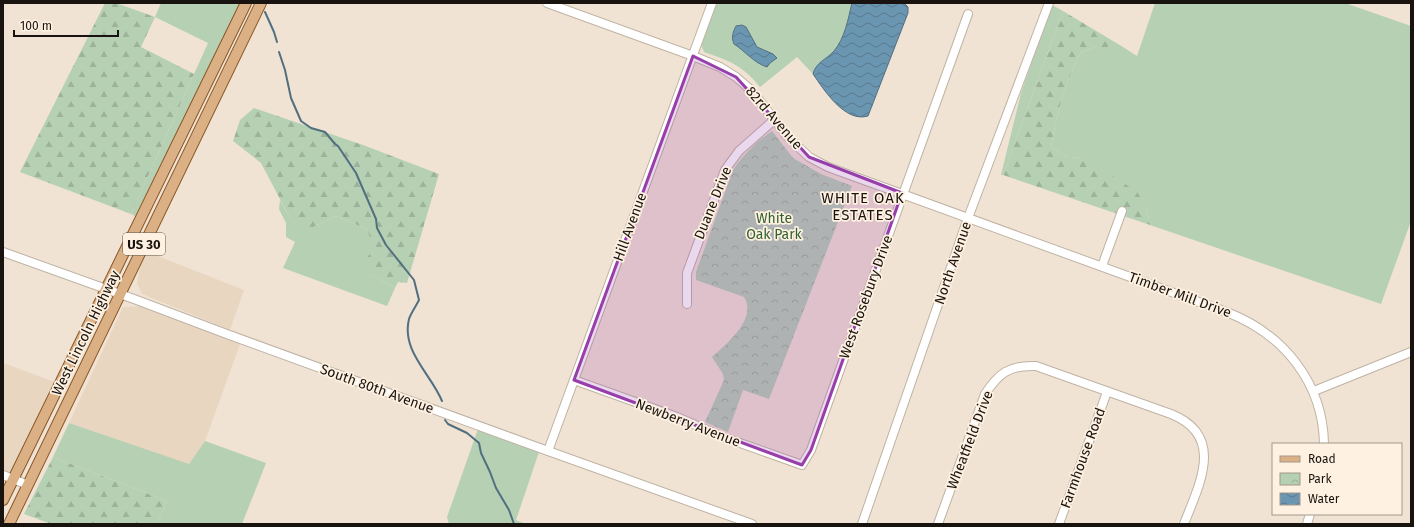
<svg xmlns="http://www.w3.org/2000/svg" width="1414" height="527" font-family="'Fira Sans',sans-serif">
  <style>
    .built { fill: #e8d6c1 }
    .grass { fill: #b6d0b4 }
    .forest { fill: url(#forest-firs) }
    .park { fill: url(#park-crowns) }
    .water { fill: url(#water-waves); stroke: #526f80 }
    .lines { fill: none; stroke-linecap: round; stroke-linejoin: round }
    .stream { stroke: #526f80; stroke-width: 2 }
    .minor-casing { stroke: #bfb3a4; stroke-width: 10 }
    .major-casing { stroke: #885726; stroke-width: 12 }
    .minor { stroke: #fff; stroke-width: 8 }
    .major { stroke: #dcb085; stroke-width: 10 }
    .marked { fill: #983eaa; fill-opacity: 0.2; stroke: #983eaa; stroke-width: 3; stroke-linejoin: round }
    .labels { text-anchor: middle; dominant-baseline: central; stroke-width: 3.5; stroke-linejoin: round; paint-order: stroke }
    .shield { fill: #fef1e1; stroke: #5d564d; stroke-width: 1 }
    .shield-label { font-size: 13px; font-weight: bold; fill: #18130e }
    .street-label { font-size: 14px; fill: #18130e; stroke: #fef1e1 }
    .park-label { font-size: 14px; fill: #336232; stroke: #fef1e1 }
    .neighbourhood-label { font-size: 15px; letter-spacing: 1px; fill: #18130e; stroke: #fef1e1 }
  </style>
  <defs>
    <pattern id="forest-firs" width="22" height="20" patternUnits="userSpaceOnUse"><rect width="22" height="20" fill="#b6d0b4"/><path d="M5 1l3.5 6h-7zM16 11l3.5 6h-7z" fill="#9cb29a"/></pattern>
    <pattern id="park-crowns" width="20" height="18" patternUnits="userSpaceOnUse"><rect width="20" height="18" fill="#b6d0b4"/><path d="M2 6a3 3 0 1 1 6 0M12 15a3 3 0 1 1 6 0" fill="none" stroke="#9cb29a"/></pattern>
    <pattern id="water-waves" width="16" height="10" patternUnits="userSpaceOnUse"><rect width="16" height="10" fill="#6b96b1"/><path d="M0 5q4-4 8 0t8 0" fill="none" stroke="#57798e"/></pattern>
  </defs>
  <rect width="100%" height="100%" fill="#f0e3d4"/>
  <!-- built -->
  <g class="built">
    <polygon points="145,251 244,290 230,330 142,294 137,283 140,267"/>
    <polygon points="141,306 240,344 205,441 189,465 69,423 123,307"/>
    <polygon points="3,363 58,383 11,476 3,473"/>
  </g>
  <!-- grass -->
  <g class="grass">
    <polygon points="161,3 239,4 228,29 135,216 131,214 208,43 155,17"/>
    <path d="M 716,3 L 852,3 C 848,19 845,38 834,51 C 826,60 816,62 813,74 L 797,57 L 760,87 C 742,65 730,61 704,52 L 701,44 Z"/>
    <path d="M 1155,3 L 1345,3 L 1411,26 L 1411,221 L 1381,304 L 1150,225 L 1146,206 L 1080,159 L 1063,155 L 1051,147 C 1057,112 1065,83 1081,52 L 1096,47 L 1123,47 L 1137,56 Z"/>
    <polygon points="1052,5 1063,11 1003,175 1001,175 1021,93"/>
    <polygon points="280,200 290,218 313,227 336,216 367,229 375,249 370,274 395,288 387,306 283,268 295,242 286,237 286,223 279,209"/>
    <polygon points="69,423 189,464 205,441 266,463 242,524 157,524 167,501 53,457"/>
    <polygon points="478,429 539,452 516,520 526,524 449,524 447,517"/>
  </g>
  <!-- forest -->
  <g class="forest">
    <polygon points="105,3 116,3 155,17 141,47 194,74 131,214 20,172"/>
    <path d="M 1063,11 L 1123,47 L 1096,47 L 1081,52 C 1065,83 1057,112 1051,147 L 1063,155 L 1080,159 L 1107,172 L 1137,192 L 1146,206 L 1150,225 L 1003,175 Z"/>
    <polygon points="254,108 363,145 439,174 407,283 398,282 395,288 370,274 365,260 374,249 367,229 336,216 313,227 301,228 290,218 261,163 233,141 240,120"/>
    <polygon points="53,457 167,501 157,524 51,524 24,514"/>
  </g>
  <!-- park -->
  <path class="park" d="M 772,131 L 793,158 L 821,174 L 852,186 L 769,399 L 743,390 L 728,432 L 705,422 L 724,380 L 723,374 L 712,357 C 726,345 758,318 744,297 L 696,280 L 696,272 L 733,170 C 744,154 756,142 772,131 Z"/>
  <!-- water -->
  <g class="water">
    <path d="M 852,3 L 904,3 L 908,7 L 908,13 L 868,116 C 845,123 824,90 813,74 C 816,62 826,60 834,51 C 845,38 848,19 852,3 Z"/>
    <path d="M 742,25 L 746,27 L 757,47 L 773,54 L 777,58 L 770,63 L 767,67 C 754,63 745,51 734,44 C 731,37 733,32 736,26 Z"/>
  </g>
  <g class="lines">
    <!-- stream -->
    <g class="stream">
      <polyline points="265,12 274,32 277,42"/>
      <path d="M 279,52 L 285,70 L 291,98 L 301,121 L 311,128 L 325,132 L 335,144 L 338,146 L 356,173 L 376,219 L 377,228 L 386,245 L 414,280 L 419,300 C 416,306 411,313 409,319 C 401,351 431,374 442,401"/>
      <polyline points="445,420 448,424 467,433 479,443 481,453 490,472 496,488 509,510 514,524"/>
    </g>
    <!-- minor casing -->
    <g class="minor-casing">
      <g id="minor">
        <path d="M 547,3 L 693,56 L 720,67 L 736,77 L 752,91 L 788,137 L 809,157 L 828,167 L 1229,313 C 1284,335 1323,383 1324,444"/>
        <polyline points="3,252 134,299 224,333 548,451 752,524"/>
        <polyline points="1102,266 1122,211"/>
        <polyline points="687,304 687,273 725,170 739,151 774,120"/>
        <polyline points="574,380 677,417 723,437 802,465 811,450 968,14"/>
        <polyline points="1314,391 1411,352"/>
        <polyline points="548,451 712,3"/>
        <polyline points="3,475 28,485"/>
        <polyline points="862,524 968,218 1049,3"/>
        <path d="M 938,524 L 985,394 C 999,373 1009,365 1036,366 L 1171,414 C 1226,436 1199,485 1184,524"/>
        <polyline points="1059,524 1107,392"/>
        <polyline points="1307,524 1310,514"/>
      </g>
    </g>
    <!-- major casing -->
    <g class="major-casing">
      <g id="major">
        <polyline points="3,500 246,3"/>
        <polyline points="9,524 261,3"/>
      </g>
    </g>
    <!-- minor -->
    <use href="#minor" class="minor"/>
    <!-- major -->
    <use href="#major" class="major"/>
  </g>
  <!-- marked area -->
  <path class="marked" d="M 693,56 L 736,77 L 809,157 L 902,193 L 811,450 L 802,465 L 574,380 Z"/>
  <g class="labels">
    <!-- shield labels -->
    <rect class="shield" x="123" y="233" width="42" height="22" rx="3"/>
    <g class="shield-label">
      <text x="144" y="244">US 30</text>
    </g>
    <!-- street labels -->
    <g class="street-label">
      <text transform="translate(774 118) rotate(49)">82rd Avenue</text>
      <text transform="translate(713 203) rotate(-68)">Duane Drive</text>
      <text transform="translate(630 227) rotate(-70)">Hill Avenue</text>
      <text transform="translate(953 263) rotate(-71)">North Avenue</text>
      <text transform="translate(1180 295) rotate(20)">Timber Mill Drive</text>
      <text transform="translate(866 297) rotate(-70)">West Rosebury Drive</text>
      <text transform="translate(86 333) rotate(-64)">West Lincoln Highway</text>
      <text transform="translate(377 389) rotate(20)">South 80th Avenue</text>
      <text transform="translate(688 423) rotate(21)">Newberry Avenue</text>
      <text transform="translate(970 440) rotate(-69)">Wheatfield Drive</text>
      <text transform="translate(1083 458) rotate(-70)">Farmhouse Road</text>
    </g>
    <!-- park labels -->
    <g class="park-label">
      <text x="774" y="218">White<tspan x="774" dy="16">Oak Park</tspan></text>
    </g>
    <!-- neighbourhood labels -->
    <g class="neighbourhood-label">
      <text x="863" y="198">WHITE OAK<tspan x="863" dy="17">ESTATES</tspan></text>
    </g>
  </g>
  <!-- border -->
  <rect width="1414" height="527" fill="none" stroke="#18130e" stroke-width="8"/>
  <!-- legend -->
  <rect x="1272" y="443" width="130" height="72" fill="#fef1e1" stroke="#a2988d"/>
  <rect x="1280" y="456" width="20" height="6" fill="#dcb085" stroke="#a2988d"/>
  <text x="1308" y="463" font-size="12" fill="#18130e">Road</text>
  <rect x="1280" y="473" width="20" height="12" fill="url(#park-crowns)" stroke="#a2988d"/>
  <text x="1308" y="483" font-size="12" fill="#18130e">Park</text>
  <rect x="1280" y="493" width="20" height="12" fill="url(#water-waves)" stroke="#a2988d"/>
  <text x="1308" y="503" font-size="12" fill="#18130e">Water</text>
  <!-- scale -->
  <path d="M14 30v6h104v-6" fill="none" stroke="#18130e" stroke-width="2"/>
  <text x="20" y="30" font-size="12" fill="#18130e" stroke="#fef1e1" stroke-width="3" paint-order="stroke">100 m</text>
</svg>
